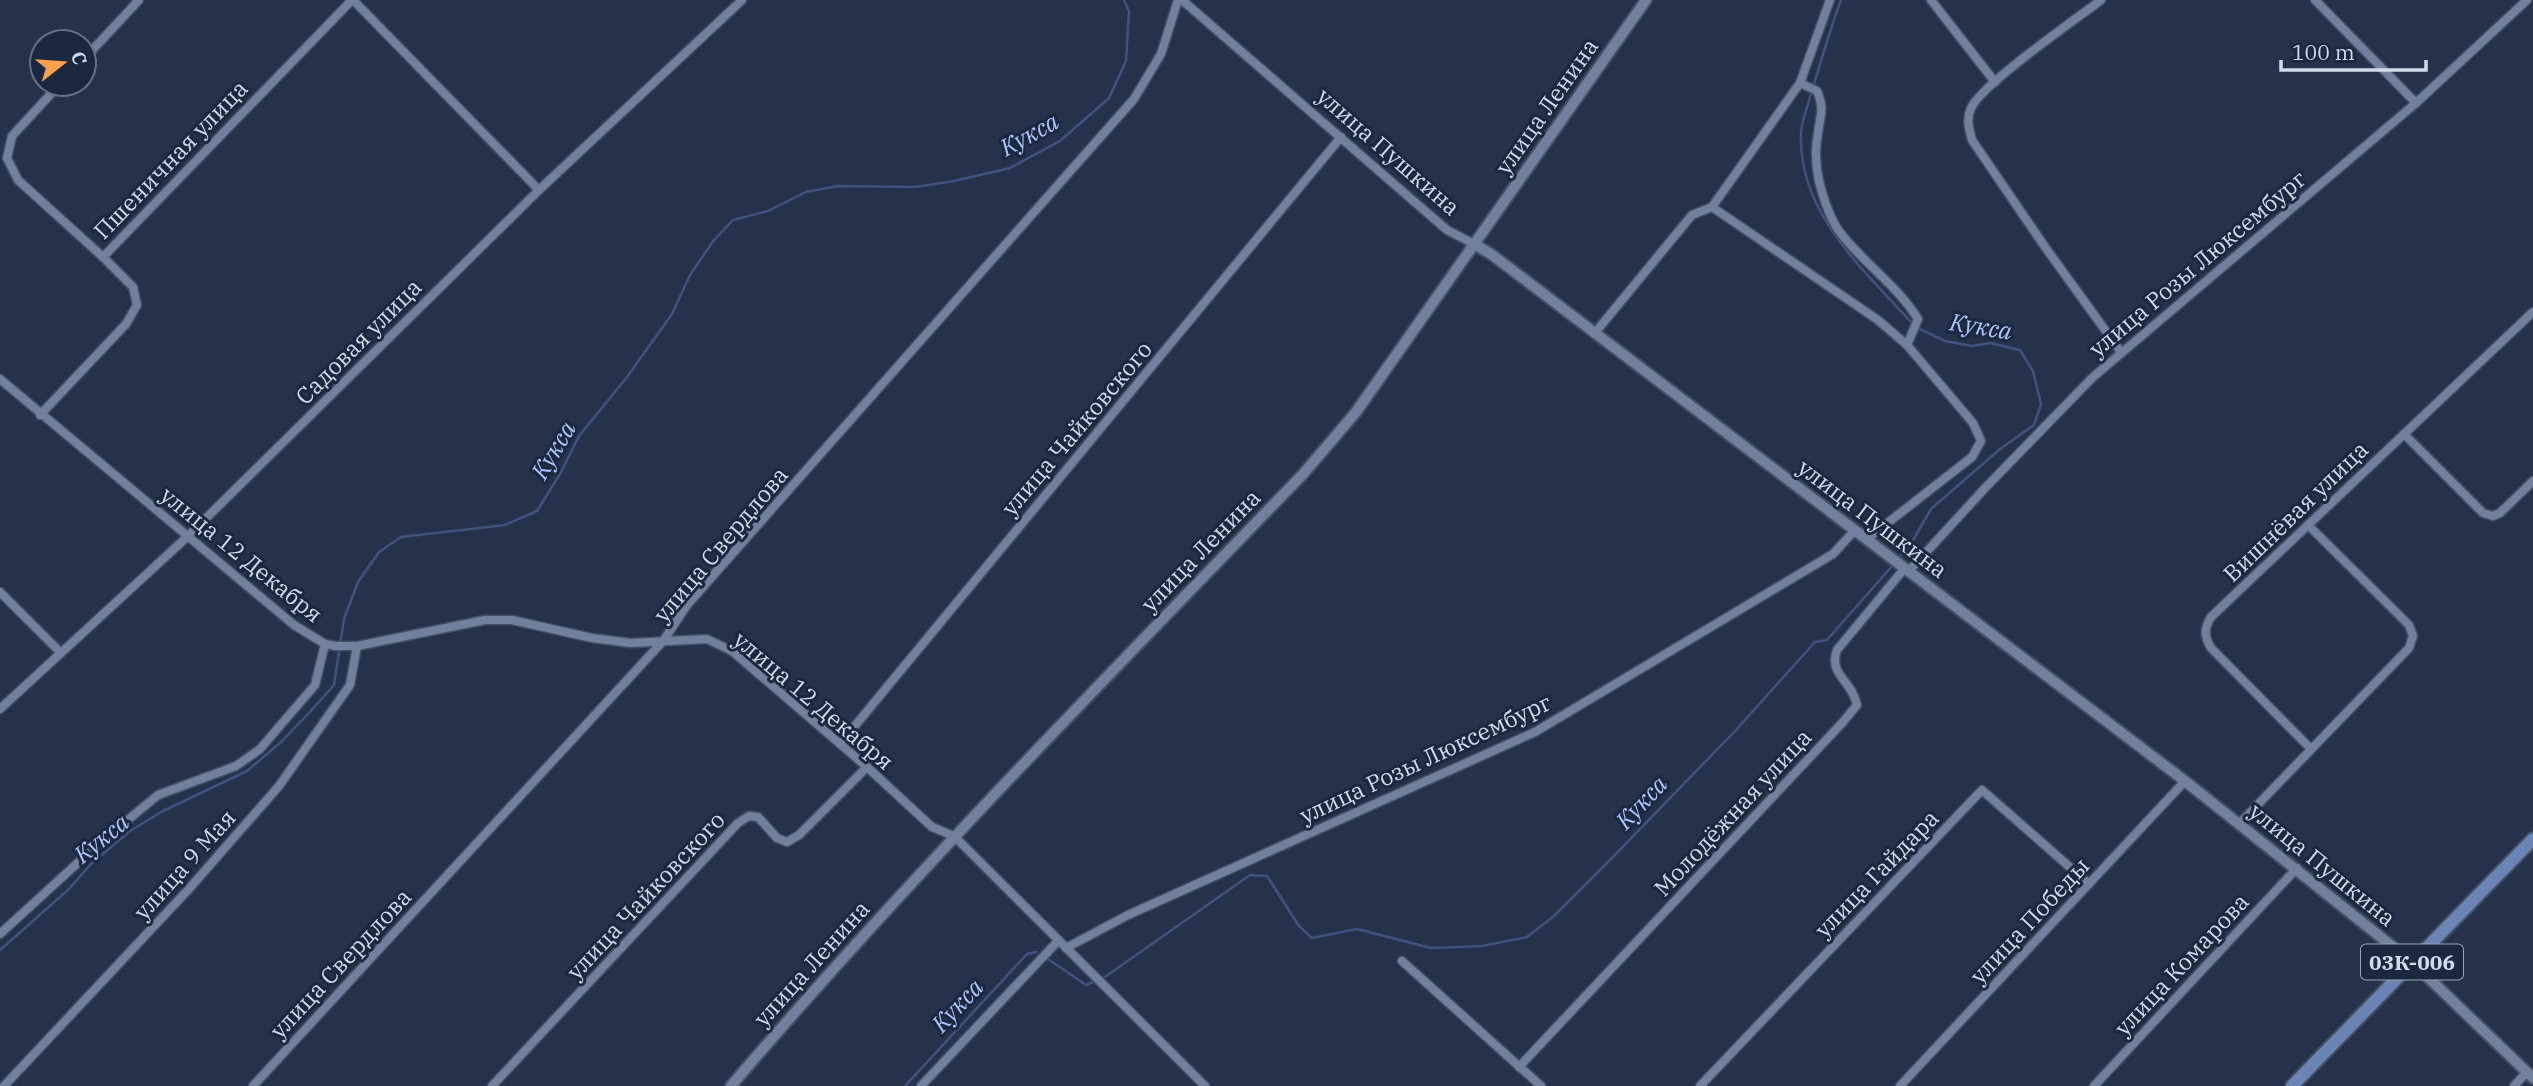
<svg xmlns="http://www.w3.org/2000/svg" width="2533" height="1086" font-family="'IBM Plex Serif',serif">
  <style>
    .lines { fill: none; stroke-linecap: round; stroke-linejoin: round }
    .stream { stroke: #40527e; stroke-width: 2.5 }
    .street-casing { stroke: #454f64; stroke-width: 11 }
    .secondary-casing { stroke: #454f64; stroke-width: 14 }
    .primary-casing { stroke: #454f64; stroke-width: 16 }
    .street { stroke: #71809d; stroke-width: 8 }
    .secondary { stroke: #71809d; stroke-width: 10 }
    .primary { stroke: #6a84b5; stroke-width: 12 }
    .labels { text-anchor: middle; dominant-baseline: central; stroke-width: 6; stroke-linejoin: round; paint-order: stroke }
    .shield { fill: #1c2840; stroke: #9ba5b8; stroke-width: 2 }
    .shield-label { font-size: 21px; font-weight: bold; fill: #d2dbeb }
    .street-label { font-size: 23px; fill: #d2dbeb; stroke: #1c2840 }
    .water-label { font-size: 24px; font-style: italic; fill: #aac7fd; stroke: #1c2840 }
  </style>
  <rect width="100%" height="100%" fill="#26324b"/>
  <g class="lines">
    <!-- stream -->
    <g class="stream">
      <path d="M 1841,0 C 1829,32 1820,65 1810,97 C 1807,109 1801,122 1801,134 C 1798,213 1863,269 1912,323"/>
      <polyline points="1897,560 1909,547 1931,509 2000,449 2034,425 2041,404 2033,371 2020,350 1990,343 1972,346 1945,341 1920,329"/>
      <polyline points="0,950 69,889 91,864 130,831 163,811 247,771 281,742 309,713 334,685 344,619 358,582 379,552 401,537 505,525 537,511 560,474 579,436 627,377 672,314 690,275 714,240 733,220 768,211 806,192 838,186 915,187 954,181 1010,168 1060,141 1109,98 1126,61 1129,11 1124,0"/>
      <polyline points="1048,959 1086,985 1095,981"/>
      <polyline points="1102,979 1250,875 1267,876 1299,926 1312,938 1357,929 1431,948 1482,946 1527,937 1554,916 1608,862 1736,730 1815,642 1827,640 1893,565"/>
      <polyline points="905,1086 1027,954 1036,952"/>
    </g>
    <!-- street casing -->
    <g class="street-casing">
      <g id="street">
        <polyline points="353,0 539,190"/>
        <polyline points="1182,0 1447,230 1474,244"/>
        <polyline points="1931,0 1995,82"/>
        <path d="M 2101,0 C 2075,20 1982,84 1971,108 C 1966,119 1969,129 1972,140 L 2045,247 L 2121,352"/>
        <polyline points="2315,0 2416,103"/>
        <polyline points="84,59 139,0"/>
        <path d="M 1800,83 L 1817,91 C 1825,110 1820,115 1818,133 C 1815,148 1816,167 1819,181 C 1823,197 1830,218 1839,231 C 1863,263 1897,285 1918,319 L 1907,345"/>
        <polyline points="60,84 12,136 7,158 18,180 103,257"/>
        <polyline points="1712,207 1878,320 1907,345 1973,423 1981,441 1972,457 1867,539"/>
        <polyline points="1594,334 1692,215 1712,207 1800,83 1830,0"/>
        <polyline points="0,379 294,625 325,644 335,646 357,646 485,620 512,620 592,638 631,643 707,639 732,651 867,767 932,827 954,836 1205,1086"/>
        <polyline points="40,415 126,324 137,305 133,287 103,257 352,0"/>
        <polyline points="2404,434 2483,513 2493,516 2500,513 2533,481"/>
        <polyline points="1908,572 1986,487 2092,378 2416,103 2527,0"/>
        <polyline points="0,592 60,652"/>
        <polyline points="0,709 187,537 539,190 742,0"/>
        <polyline points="840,744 1341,137"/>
        <path d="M 2310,748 L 2211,648 C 2204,636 2204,629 2211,617 L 2533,312"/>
        <polyline points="2240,823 2409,648 2413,636 2409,625 2308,525"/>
        <polyline points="0,934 94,848 158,795 236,766 260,749 315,685 325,644"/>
        <polyline points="1066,948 1128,915 1535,732 1833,554 1855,530"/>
        <polyline points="1402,961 1541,1086"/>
        <path d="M 1519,1067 L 1843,722 L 1857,705 C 1852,680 1828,675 1837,650 L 1904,569"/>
        <polyline points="4,1086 188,890 279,786 350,685 357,646"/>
        <polyline points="253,1086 664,640 687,605 1134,99 1161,54 1178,0"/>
        <polyline points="492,1086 738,823 749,816 758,817 777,838 787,842 799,835 867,767"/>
        <polyline points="921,1086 1058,941"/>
        <polyline points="1700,1086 1982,790 2089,884"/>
        <polyline points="1900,1086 2185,781"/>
        <polyline points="2094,1086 2297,868"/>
        <polyline points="2514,1086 2527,1072"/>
      </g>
    </g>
    <!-- secondary casing -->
    <g class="secondary-casing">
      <g id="secondary">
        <polyline points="1474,244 1491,254 2185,781 2412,962 2533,1078"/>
        <path d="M 731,1086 C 913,873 1110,674 1304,473 L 1356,412 L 1646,0"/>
      </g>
    </g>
    <!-- primary casing -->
    <g class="primary-casing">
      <polyline id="primary" points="2292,1086 2533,839"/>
    </g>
    <!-- street -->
    <use href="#street" class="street"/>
    <!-- secondary -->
    <use href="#secondary" class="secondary"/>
    <!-- primary -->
    <use href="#primary" class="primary"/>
  </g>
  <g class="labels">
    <!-- shield labels -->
    <rect class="shield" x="2361" y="944.5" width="102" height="35" rx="5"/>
    <g class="shield-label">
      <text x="2412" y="962">03К-006</text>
    </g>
    <!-- street labels -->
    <g class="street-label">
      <text transform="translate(1546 106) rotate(-55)">улица Ленина</text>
      <text transform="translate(1389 151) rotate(41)">улица Пушкина</text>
      <text transform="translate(170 159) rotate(-46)">Пшеничная улица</text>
      <text transform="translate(2197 263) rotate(-40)">улица Розы Люксембург</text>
      <text transform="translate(358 341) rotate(-45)">Садовая улица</text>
      <text transform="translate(1076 428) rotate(-50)">улица Чайковского</text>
      <text transform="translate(2295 511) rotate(-44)">Вишнёвая улица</text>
      <text transform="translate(1873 518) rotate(37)">улица Пушкина</text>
      <text transform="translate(720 544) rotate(-50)">улица Свердлова</text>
      <text transform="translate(1200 550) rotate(-46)">улица Ленина</text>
      <text transform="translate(242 554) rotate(39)">улица 12 Декабря</text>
      <text transform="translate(814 700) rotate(40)">улица 12 Декабря</text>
      <text transform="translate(1425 758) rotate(-25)">улица Розы Люксембург</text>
      <text transform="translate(1732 812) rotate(-47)">Молодёжная улица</text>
      <text transform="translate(184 864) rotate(-48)">улица 9 Мая</text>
      <text transform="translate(2323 864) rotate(39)">улица Пушкина</text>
      <text transform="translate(1876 873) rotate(-46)">улица Гайдара</text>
      <text transform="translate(645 895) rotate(-47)">улица Чайковского</text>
      <text transform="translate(2029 920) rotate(-47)">улица Победы</text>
      <text transform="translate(340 963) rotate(-47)">улица Свердлова</text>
      <text transform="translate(811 963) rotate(-48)">улица Ленина</text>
      <text transform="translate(2181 964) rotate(-47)">улица Комарова</text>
    </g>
    <!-- water labels -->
    <g class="water-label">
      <text transform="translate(1029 134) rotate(-29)">Кукса</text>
      <text transform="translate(1981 326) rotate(9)">Кукса</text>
      <text transform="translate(553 450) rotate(-59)">Кукса</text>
      <text transform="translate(1641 802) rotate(-47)">Кукса</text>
      <text transform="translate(101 838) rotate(-39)">Кукса</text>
      <text transform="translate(957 1005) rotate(-47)">Кукса</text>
    </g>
  </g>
  <!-- north arrow -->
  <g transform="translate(63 63) rotate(73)"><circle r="33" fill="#1c2840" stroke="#657084" stroke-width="2"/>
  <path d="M0-5L12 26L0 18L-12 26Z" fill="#f9a04c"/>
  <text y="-10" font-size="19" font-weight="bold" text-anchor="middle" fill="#d2dbeb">С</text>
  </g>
  <!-- scale -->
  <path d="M2281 60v10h145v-10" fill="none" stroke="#d2dbeb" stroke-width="3.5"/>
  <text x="2292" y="60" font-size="21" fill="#d2dbeb" stroke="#1c2840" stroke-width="5" paint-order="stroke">100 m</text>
</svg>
